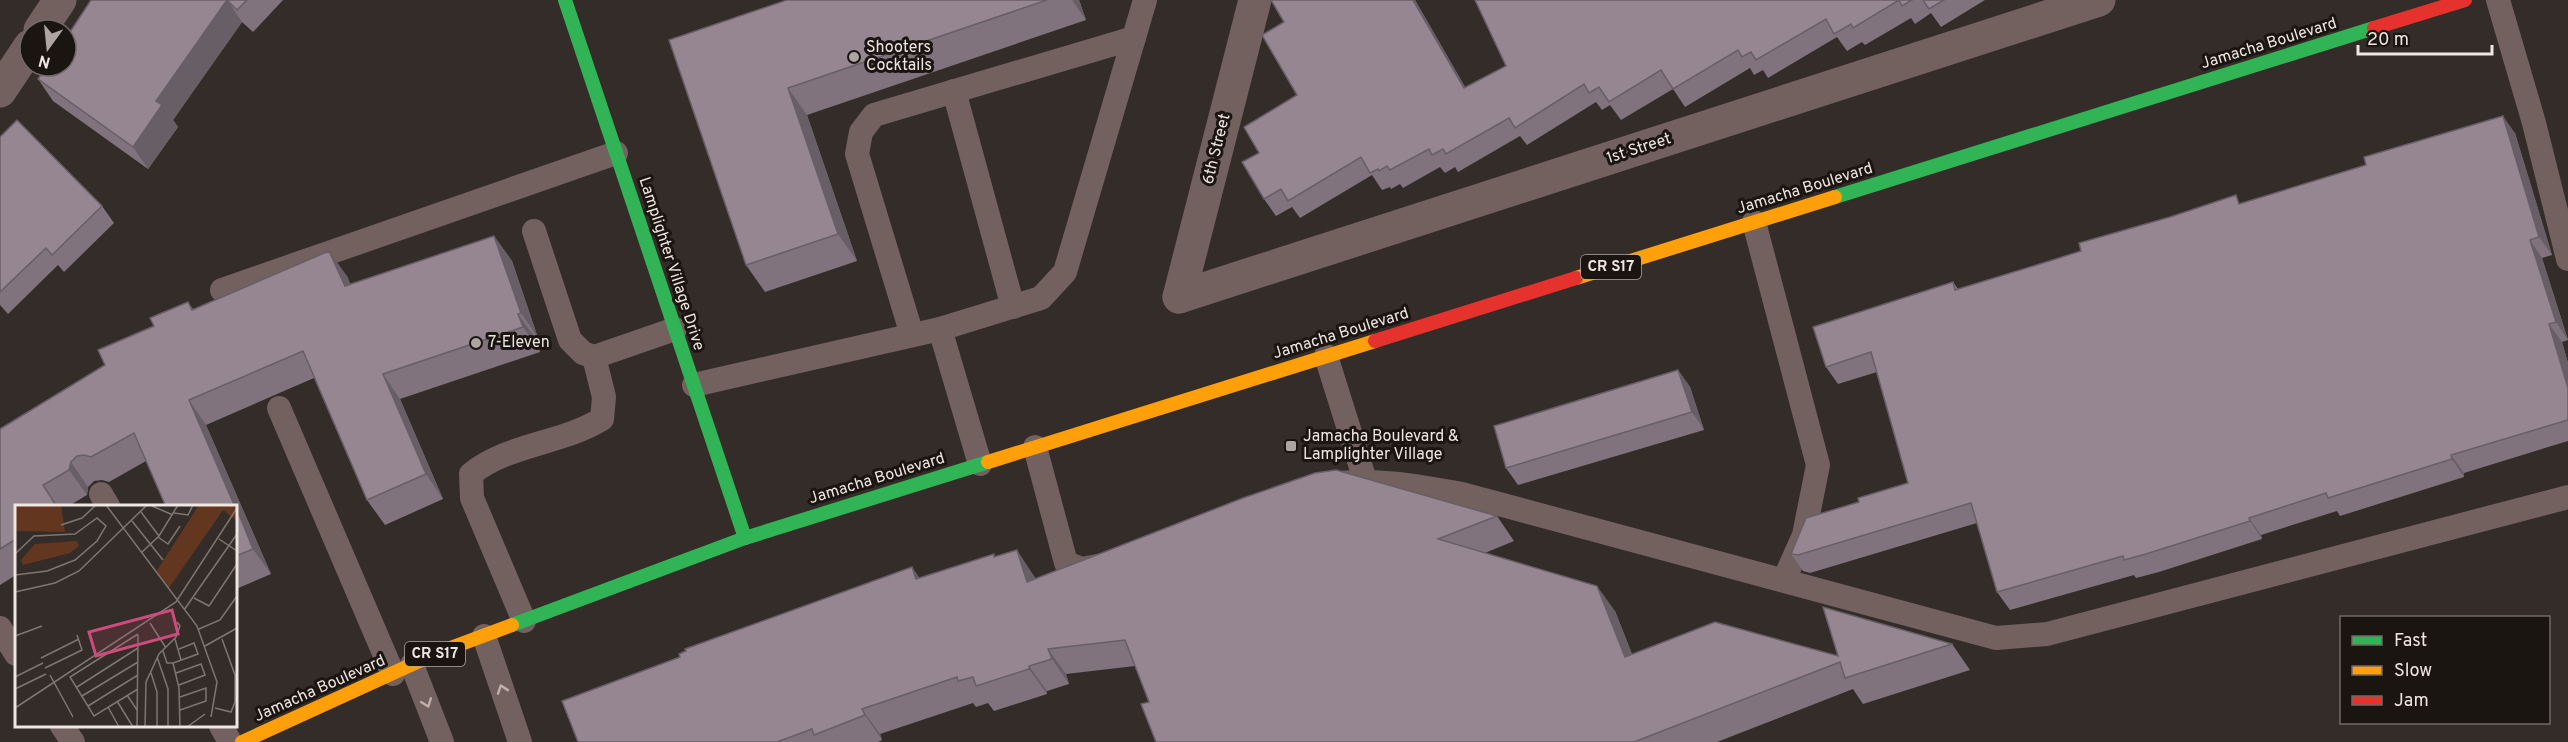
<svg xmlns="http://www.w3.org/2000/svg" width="2568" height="742" font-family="Overpass,sans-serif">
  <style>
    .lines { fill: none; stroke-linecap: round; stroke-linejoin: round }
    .lane { stroke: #73615f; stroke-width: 24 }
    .street { stroke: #73615f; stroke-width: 33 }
    .fast { stroke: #30b455; stroke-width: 14 }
    .slow { stroke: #ff9f0a; stroke-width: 14 }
    .jam { stroke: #e5322d; stroke-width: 14 }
    .wall { fill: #80737e }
    .shaded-wall { fill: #685e66 }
    .building { fill: #958692; stroke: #685e66; stroke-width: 1.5 }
    .oneway { stroke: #beb1ad }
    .poi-dot { fill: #aea5a0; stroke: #1b1512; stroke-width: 2 }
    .labels { text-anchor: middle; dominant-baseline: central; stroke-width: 6; stroke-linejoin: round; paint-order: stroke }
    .shield { fill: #1b1512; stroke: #b0a7a3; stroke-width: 1.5 }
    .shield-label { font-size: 15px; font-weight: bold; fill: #f0e6e1 }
    .street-label { font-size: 16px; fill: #f0e6e1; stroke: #1b1512 }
    .poi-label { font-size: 16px; fill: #f0e6e1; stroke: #1b1512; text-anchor: start }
    .inset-road { fill: none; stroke: #7f7672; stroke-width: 1.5 }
    .view { fill: #ce4c7c; fill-opacity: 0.15; stroke: #ce4c7c; stroke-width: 3 }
    .inset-edge { fill: none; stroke: #f0e6e1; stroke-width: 3 }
  </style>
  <rect width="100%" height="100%" fill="#342c28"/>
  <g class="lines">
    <!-- lane -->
    <g class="lane">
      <polyline points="2498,0 2534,123 2568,259"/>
      <polyline points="954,91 1013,307"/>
      <polyline points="1754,222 1818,465 1804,535 1784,580"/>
      <polyline points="534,231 570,340 583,353 594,357 675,329"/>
      <polyline points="222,290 616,153"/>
      <polyline points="940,329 1041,298 1065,272 1145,0"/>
      <polyline points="912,335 857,154 861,132 874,115 1134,38"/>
      <polyline points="1326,356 1365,480"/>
      <polyline points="694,385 940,329 980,464"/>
      <polyline points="279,408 393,674"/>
      <polyline points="1035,447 1066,563 1082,569 1103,565"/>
      <path d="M 1340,483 C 1381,479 1421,487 1462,494 L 1996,638 L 2047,634 L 2568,497"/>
      <polyline points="101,494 108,506"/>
      <path d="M 524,621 L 472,498 L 471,474 C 508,444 561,444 602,419 L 604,397 L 594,357"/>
      <polyline points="0,628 16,654"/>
      <polyline points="484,636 520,742"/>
      <polyline points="412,665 442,742"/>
      <polyline points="62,726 73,742"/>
      <polyline points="221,726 230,742"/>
    </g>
    <!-- street -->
    <g class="street">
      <polyline points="40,30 60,0"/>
      <polyline points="0,91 30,46"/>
      <polyline points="1179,297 2099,0"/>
      <polyline points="1179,297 1255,0"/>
    </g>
    <!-- fast -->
    <g class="fast">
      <polyline points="565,0 745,538"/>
      <polyline points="1835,197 2374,28"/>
      <polyline points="512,625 745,538 988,462"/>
    </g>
    <!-- slow -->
    <g class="slow">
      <polyline points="1576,278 1835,197"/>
      <polyline points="988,462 1375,341"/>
      <polyline points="242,742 437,653 512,625"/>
    </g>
    <!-- jam -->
    <g class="jam">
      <polyline points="2374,28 2465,0"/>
      <polyline points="1375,341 1576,278"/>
    </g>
  </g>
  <!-- wall -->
  <g class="wall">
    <polygon points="91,0 283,0 253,32 242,22 173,120 178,127 148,169 53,101 38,79 80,18"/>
    <polygon points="787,0 1079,0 1086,20 807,115 857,261 765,292 746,265"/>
    <polygon points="1271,0 1415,0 1465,87 1506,66 1475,0 1985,0 1941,27 1931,13 1915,24 1911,18 1865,45 1862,42 1847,51 1837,37 1768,78 1763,70 1754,75 1750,68 1685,107 1673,89 1621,120 1610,105 1602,110 1596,102 1527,145 1520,136 1458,172 1455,167 1445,173 1440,167 1403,188 1400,184 1391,189 1390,187 1382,190 1372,175 1300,218 1292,207 1276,216 1264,199 1259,153 1297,95 1284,22"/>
    <polygon points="2515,133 2552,255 2542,258 2568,340 2562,342 2568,363 2568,441 2464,473 2464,477 2340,516 2337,511 2261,535 2262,539 2159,572 2136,578 2134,575 2010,610 1997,592 1977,523 1810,573 1803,571 1791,554 1859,502 1908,483 1877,372 1838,384 1826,367 1953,282 1958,289 2242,203"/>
    <polygon points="0,137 102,206 114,223 64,272 58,265 8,314 0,305"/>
    <polygon points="494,236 512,261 538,338 536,339 540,352 400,399 443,499 385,525 367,500 314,378 206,425 271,574 236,589 236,507 146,461 109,482 102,480 94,481 88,487 87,495 67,507 16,507 16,575 0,585 0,429 105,365 154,326 188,302 193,309 347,276 350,284"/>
    <polygon points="1678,370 1690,387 1704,430 1518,485 1506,468"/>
    <polygon points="1497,516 1514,541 1485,553 1615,611 1632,654 1838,656 1952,644 1970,670 1863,704 1853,689 1717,742 1156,742 1149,702 1135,666 1066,674 1069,684 1047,691 1047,694 994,711 988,703 976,707 973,703 880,734 882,740 878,742 578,742 919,578 996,557 1034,576 1035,578"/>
  </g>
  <!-- shaded-wall -->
  <g class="shaded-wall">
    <polygon points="227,0 242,22 173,120 178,127 148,169 133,147 156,101"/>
    <polygon points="1072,0 1079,0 1086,20"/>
    <polygon points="1413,0 1415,0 1476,106 1464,88"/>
    <polygon points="788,88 807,115 857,261 838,234"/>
    <polygon points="2503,116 2515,133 2552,255 2539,237"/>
    <polygon points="494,236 512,261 538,338 521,313"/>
    <polygon points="2530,240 2542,258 2568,340 2556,322"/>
    <polygon points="329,251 347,276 362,311 345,286"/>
    <polygon points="518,314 536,339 540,352 523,327"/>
    <polygon points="2549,324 2562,342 2568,363 2568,388"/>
    <polygon points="1678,370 1690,387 1704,430 1692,412"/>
    <polygon points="383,374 400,399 443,499 426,474"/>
    <polygon points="189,400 206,425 271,574 253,549"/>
    <polygon points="2451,455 2464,473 2464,477 2452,459"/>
    <polygon points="71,462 88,487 87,495 69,470"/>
    <polygon points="2249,518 2261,535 2262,539 2250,521"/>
    <polygon points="1017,550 1034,576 1044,607 1027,582"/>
    <polygon points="912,567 930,593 916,579"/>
    <polygon points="1597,586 1615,611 1643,682 1625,657"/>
    <polygon points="1048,649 1066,674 1069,684 1052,659"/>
    <polygon points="1029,666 1047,691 1047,694 1029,669"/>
    <polygon points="862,709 880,734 882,740 865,715"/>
  </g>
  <!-- building -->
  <g class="building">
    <polygon points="91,0 247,0 237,10 227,0 156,101 162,105 133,147 38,79 47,66 66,66 66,38"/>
    <polygon points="787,0 1047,0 788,88 838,234 746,265 669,40"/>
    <polygon points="1271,0 1413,0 1464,88 1506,66 1475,0 1912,0 1902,6 1899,0 1853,28 1851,24 1834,34 1826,19 1756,60 1751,52 1742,57 1738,50 1673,89 1661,70 1609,102 1599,87 1589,93 1584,84 1515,128 1509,118 1446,154 1443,149 1432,155 1429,149 1390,170 1387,166 1379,171 1378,169 1370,173 1361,157 1288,201 1281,189 1264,199 1242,162 1259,153 1244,127 1297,95 1262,35 1284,22"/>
    <polygon points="1923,0 1944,0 1929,9"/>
    <polygon points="2503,116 2539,237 2530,240 2556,322 2549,324 2568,388 2568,420 2451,455 2452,459 2328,498 2326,493 2249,518 2250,521 2146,554 2124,560 2123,556 1997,592 1971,503 1798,555 1791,554 1806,518 1859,502 1858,498 1908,483 1871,352 1826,367 1813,327 1953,282 1955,290 2043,263 2081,251 2079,243 2170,217 2236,195 2239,204 2366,165 2364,157"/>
    <polygon points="17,120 102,206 52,255 46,248 0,292 0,137"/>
    <polygon points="494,236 521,313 518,314 523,327 383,374 426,474 367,500 303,351 189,400 235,507 166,507 134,433 91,457 84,455 77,456 71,462 69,470 43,485 57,507 16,507 16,539 0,549 0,429 105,365 98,350 154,326 150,318 188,302 192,310 329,251 345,286"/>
    <polygon points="1678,370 1692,412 1506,468 1494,426"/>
    <polygon points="1336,470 1497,516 1438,539 1597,586 1625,657 1715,622 1838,656 1823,607 1952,644 1845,678 1840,662 1634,742 1156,742 1141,704 1149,702 1125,640 1048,649 1052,659 1029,666 1029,669 976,686 973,677 958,681 957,677 862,709 865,715 814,735 812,729 777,742 578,742 562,701 680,657 679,654 686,651 685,649 912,567 916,579 994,554 994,557 1017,550 1027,582 1243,498 1315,473"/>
    <polygon points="236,507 253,549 236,556"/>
  </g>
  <!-- one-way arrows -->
  <defs><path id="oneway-chevron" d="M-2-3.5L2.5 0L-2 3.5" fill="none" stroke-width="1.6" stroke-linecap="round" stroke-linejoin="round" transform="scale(1.5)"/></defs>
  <g class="oneway">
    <use href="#oneway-chevron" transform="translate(502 689) rotate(-109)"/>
    <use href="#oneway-chevron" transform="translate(427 703) rotate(69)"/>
  </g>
  <!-- markers -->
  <g class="poi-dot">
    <circle cx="854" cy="57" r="6"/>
    <circle cx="476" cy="343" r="6"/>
    <rect x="1285" y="440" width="12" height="12" rx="3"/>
  </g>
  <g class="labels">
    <!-- shield labels -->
    <g class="shield">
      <rect x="1581" y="255" width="60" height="24" rx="4.5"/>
      <rect x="405" y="642" width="60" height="24" rx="4.5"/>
    </g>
    <g class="shield-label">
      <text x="1611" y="267">CR S17</text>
      <text x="435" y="654">CR S17</text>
    </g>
    <!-- street labels -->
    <g class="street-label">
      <text transform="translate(2269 44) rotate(-17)">Jamacha Boulevard</text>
      <text transform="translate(1217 149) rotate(-76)">6th Street</text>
      <text transform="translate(1639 149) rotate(-18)">1st Street</text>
      <text transform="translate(1805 189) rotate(-17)">Jamacha Boulevard</text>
      <text transform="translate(671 264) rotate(72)">Lamplighter Village Drive</text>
      <text transform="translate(1341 334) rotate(-17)">Jamacha Boulevard</text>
      <text transform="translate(877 479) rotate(-17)">Jamacha Boulevard</text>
      <text transform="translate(320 689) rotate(-24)">Jamacha Boulevard</text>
    </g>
    <!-- poi labels -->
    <g class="poi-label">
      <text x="866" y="48">Shooters<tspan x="866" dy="18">Cocktails</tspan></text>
      <text x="488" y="343">7-Eleven</text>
      <text x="1303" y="437">Jamacha Boulevard &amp;<tspan x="1303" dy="18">Lamplighter Village</tspan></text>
    </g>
  </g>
  <!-- overview -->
  <g transform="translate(15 505)">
    <rect width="222" height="222" fill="#342c28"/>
    <path d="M 0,0 L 46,0 L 50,27 L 0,26 ZM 184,0 L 222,0 L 222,16 L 208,5 L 154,83 L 141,67 ZM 62,36 L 64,41 L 55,48 L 8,60 L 6,55 L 20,39 Z" fill="#63371f"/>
    <path class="inset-road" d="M 91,0 L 182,121 L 202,177 L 196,212M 137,1 L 158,10M 126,7 L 144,31M 159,8 L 173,10 L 178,0M 117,16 L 148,55M 46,20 L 67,13 L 81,0M 143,32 L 153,39 L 165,21M 204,34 L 222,46M 126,48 L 144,31 L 163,0M 0,49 L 19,31 L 60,29 L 82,13 L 91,21 L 82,36 L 60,55 L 32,66 L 0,70M 0,87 L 40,78 L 64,66 L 132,0M 179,93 L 194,101 L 222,59M 169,105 L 222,29M 135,118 L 151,143M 184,124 L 205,115 L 222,91M 0,131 L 27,121M 160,134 L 166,155M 190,141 L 222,123M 148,146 L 152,158 L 158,158M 142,152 L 153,184 L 153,222M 26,153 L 64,134M 158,158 L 164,183 L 165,222M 158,158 L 183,149 L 179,138 L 164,144M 30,163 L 67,145 L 62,130M 136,168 L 142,187 L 142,222M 161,168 L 186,159 L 190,170 L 164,180M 35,170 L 58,212M 0,172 L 28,158M 62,182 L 123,143M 0,184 L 31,169M 123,184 L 79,211 L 55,172 L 123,129M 112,190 L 122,205M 67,191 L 123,157M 165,192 L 191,183 L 191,196 L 165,205M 102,196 L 118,222M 73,201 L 123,170M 93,202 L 104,222M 0,203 L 161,97 L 222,3M 200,203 L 216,207 L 220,197 L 220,170 L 207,134M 122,222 L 123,130M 130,222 L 131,177 L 144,149 L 161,132 L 165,121 L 162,117M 172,222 L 190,209"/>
    <path class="view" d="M 157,105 L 163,129 L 81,151 L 74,127 Z"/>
    <rect width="222" height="222" class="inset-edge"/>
  </g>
  <!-- legend -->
  <rect x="2340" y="616" width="210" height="108" fill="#1b1512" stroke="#706965" stroke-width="1.5"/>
  <rect x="2352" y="636" width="30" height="9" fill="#30b455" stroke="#706965" stroke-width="1.5"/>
  <text x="2394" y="646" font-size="18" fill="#f0e6e1">Fast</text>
  <rect x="2352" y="666" width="30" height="9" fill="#ff9f0a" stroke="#706965" stroke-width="1.5"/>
  <text x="2394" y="676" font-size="18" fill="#f0e6e1">Slow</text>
  <rect x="2352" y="696" width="30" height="9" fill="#e5322d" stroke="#706965" stroke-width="1.5"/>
  <text x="2394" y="706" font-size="18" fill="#f0e6e1">Jam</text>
  <!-- north arrow -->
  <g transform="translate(48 48) rotate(195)"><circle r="28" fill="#1b1512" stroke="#706965" stroke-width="1.5"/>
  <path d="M0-4.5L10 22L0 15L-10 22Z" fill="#aea5a0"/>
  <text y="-9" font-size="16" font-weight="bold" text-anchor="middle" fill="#f0e6e1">N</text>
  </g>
  <!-- scale -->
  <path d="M2358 45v9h134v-9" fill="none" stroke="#f0e6e1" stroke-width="3"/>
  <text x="2367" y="45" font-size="18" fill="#f0e6e1" stroke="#1b1512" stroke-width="4.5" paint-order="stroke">20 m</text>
</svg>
